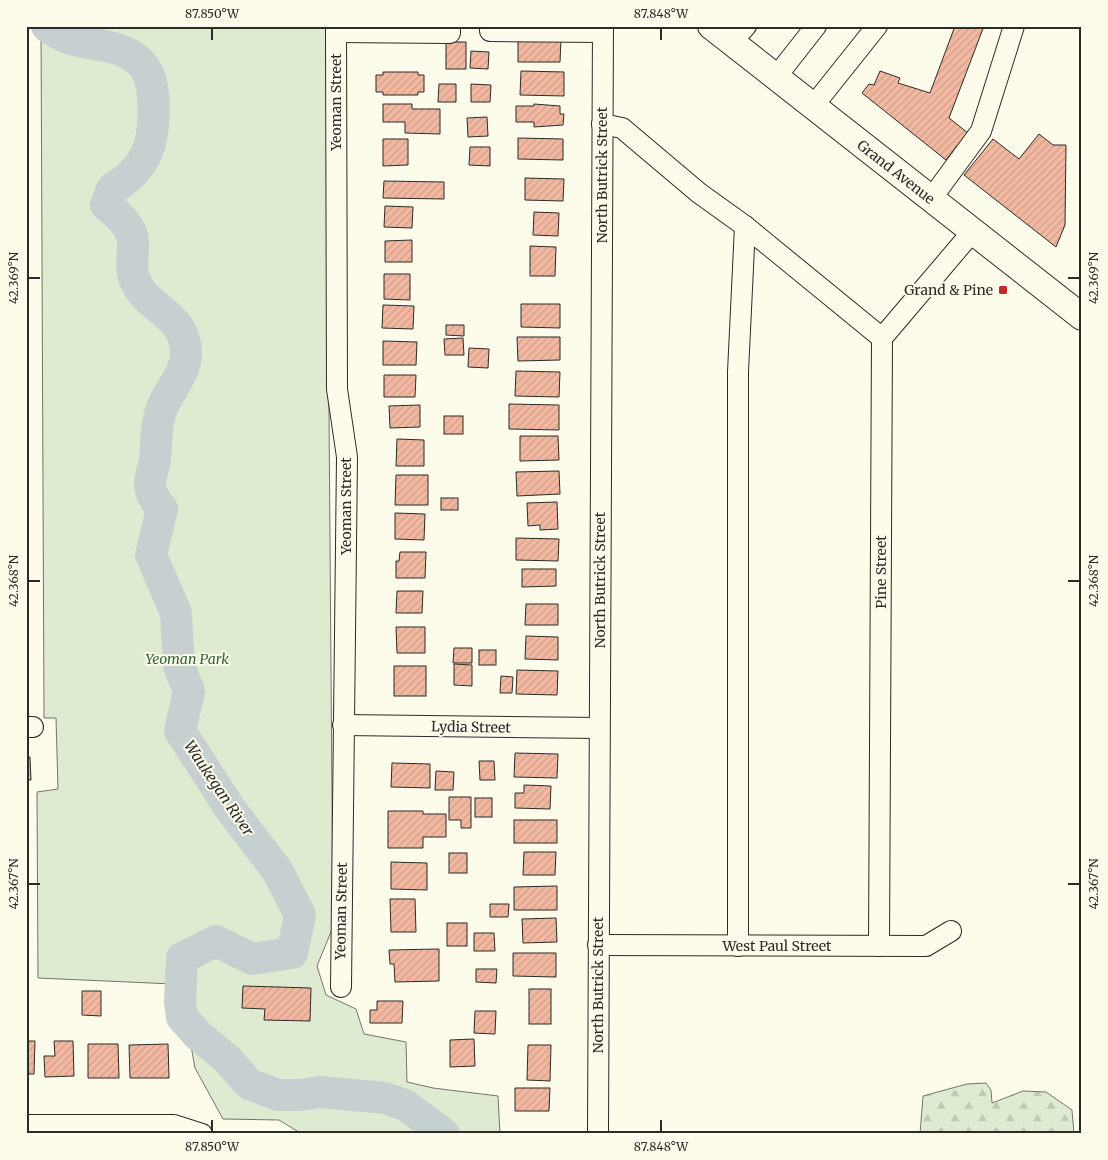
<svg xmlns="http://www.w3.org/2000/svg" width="1108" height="1160" font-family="Merriweather,serif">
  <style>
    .forest { fill: url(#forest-firs); stroke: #74746e }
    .park { fill: #deebd1; stroke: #74746e }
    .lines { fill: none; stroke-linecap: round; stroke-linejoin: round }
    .river { stroke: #c7d0d0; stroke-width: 32 }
    .building { fill: url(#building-hatch); stroke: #2b2b2b }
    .minor-casing { stroke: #2b2b2b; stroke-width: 22 }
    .major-casing { stroke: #2b2b2b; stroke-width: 28 }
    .minor { stroke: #fdfbea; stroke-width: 20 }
    .major { stroke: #fdfbea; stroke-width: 26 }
    .ticks { fill: none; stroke: #2b2b2b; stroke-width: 2 }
    .poi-dot { fill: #c62828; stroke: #fdfbea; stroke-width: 2 }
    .labels { text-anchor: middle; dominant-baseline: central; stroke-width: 4; stroke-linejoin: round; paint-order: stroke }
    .street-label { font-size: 14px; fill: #2b2b2b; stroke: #fdfbea }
    .poi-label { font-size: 14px; fill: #2b2b2b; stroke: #fdfbea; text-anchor: end }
    .park-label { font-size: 14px; font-style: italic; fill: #34623c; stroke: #fdfbea }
    .water-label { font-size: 15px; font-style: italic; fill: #2b2b2b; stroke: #fdfbea }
    .neatline { fill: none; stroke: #2b2b2b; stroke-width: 2 }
    .ticks-label { font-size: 12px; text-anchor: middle; fill: #2b2b2b }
  </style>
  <defs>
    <pattern id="forest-firs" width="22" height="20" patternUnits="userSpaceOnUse" patternTransform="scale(1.25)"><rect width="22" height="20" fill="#deebd1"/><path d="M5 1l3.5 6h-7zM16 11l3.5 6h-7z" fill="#bfcab4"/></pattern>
    <pattern id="building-hatch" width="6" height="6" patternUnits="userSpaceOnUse" patternTransform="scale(1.25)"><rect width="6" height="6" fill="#f2b8a0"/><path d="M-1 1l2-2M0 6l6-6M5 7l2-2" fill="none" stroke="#d09e8a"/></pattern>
  </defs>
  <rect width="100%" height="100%" fill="#fdfbea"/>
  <!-- forest -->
  <polygon class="forest" points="986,1083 991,1090 992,1103 1023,1091 1046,1092 1072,1110 1074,1134 920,1134 923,1096 967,1084"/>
  <!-- park -->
  <polygon class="park" points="41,26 326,26 333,927 317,966 326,995 356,1009 364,1034 406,1042 407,1082 433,1088 498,1096 500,1134 302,1134 279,1120 223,1119 195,1068 189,1035 180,1024 173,984 38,978 37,792 58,789 56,718 44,718"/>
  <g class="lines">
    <!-- river -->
    <path class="river" d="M 47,26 C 65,40 79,41 100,45 C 151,53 156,80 153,125 C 151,156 137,174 112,189 L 106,205 C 115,212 127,222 131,233 C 136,244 130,261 133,274 C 141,309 185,311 186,352 C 187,372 169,390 162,408 C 155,425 157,442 155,460 C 154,468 149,478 150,486 C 151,495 156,502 162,509 L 151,555 L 176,613 L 179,666 L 189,691 L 180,731 L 231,810 L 277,870 L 300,915 L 292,953 L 252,959 L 216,941 L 182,958 L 180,1002 L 182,1017 L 198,1035 L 227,1059 L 249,1084 L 278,1095 L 300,1095 L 320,1092 L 385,1098 L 405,1105 L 444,1134"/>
  </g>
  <!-- building -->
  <g class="building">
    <polygon points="955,26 984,26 949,118 968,133 946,160 862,93 869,84 874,85 880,71 900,78 898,83 930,93"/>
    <polygon points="518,38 561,39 560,62 518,62"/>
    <rect x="446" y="42" width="20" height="27"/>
    <polygon points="471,51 489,52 488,69 470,68"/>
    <polygon points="521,71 564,72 564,96 520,95"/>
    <polygon points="383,72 418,72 418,75 424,75 424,92 418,92 418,95 383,95 383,92 376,92 376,75 383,75"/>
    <polygon points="439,84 456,84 456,102 438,102"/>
    <polygon points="471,84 491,85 490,102 471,102"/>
    <polygon points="383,104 412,104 412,109 440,109 440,134 405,133 405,122 383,122"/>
    <polygon points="534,104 560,106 560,114 564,114 563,125 534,127 534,122 516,122 516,106 534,106"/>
    <polygon points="487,117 488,136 468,137 467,118"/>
    <polygon points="1039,134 1053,145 1066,145 1065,225 1056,247 964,175 993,139 1019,159"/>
    <polygon points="518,138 563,139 563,160 518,159"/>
    <polygon points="383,139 408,139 408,165 383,166"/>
    <polygon points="470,147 490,147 490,166 469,165"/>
    <polygon points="525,178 564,179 563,201 525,200"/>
    <polygon points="384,181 444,182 444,199 383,198"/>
    <polygon points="385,206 413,207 412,228 384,227"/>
    <polygon points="534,212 559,213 558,236 533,235"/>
    <polygon points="412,240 412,262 385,262 385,241"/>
    <polygon points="530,246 556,247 555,276 530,276"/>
    <polygon points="384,274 410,274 410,300 384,299"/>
    <polygon points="521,304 560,304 560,328 521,327"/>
    <polygon points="383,305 414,306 413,329 382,328"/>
    <polygon points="446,325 464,325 464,336 446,335"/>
    <polygon points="517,337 560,337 560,360 518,361"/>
    <polygon points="463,338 464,355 445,355 444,339"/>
    <polygon points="383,341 417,342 416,365 383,365"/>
    <polygon points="469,348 489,349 488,368 468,367"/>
    <polygon points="516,371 560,372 559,397 515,396"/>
    <polygon points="384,375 416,375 415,397 384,397"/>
    <polygon points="509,404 559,405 559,430 509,429"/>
    <polygon points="420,405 420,427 390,428 389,406"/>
    <rect x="444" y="416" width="19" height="18"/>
    <polygon points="520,436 558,436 559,460 520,461"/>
    <polygon points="397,439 424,440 424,466 396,466"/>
    <polygon points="559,471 560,494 517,496 516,472"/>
    <polygon points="396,475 428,475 428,505 395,505"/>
    <rect x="441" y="498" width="17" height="12"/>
    <polygon points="557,502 558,529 540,530 540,525 528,526 527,503"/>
    <polygon points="395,513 425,514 424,540 395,539"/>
    <polygon points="516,538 559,539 558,561 516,560"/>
    <polygon points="400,552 426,552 425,578 396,578 396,561 399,561"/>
    <polygon points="522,569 556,569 556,586 522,587"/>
    <polygon points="397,591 423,591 422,613 396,613"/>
    <polygon points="526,604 558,604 558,625 525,625"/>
    <polygon points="396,627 425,627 425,653 397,653"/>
    <polygon points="526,636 558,637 558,660 525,659"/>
    <polygon points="454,648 472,648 472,663 453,663"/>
    <rect x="479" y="650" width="17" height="15"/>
    <polygon points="454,664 472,665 472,686 454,685"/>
    <rect x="394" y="666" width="32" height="30"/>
    <polygon points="517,670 558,671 557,695 516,694"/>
    <polygon points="501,676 513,677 512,693 500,693"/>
    <polygon points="515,753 558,754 557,778 514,777"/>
    <polygon points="26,757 30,757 31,780 26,780"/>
    <polygon points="479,761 494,761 495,780 480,780"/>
    <polygon points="392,763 430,764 430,788 391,787"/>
    <polygon points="436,771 454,772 453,790 435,790"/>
    <polygon points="524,785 551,786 550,809 515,808 515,793 524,793"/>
    <polygon points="449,797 471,797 471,828 461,828 461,820 449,820"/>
    <rect x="475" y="798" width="17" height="19"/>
    <polygon points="388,811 423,811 423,814 446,814 446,837 423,837 423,848 388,848"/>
    <rect x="514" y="820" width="43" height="23"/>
    <polygon points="524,852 556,852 555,875 523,875"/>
    <rect x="449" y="853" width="18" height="20"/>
    <polygon points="391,862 427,863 427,890 391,889"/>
    <polygon points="557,886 557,910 514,910 514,887"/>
    <polygon points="390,899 415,899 416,932 391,932"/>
    <polygon points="490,904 509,904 508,917 490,917"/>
    <polygon points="556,918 557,942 523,943 522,919"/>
    <rect x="447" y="923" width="20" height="23"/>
    <polygon points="474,933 494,933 495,951 474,951"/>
    <polygon points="439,949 439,981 395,982 394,964 390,964 389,950"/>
    <polygon points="513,953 556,953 556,977 513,976"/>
    <polygon points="476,969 497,969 496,983 476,982"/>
    <polygon points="243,986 311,988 310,1021 264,1020 265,1009 242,1008"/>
    <rect x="529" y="989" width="22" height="35"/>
    <polygon points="82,991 101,991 101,1016 82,1015"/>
    <polygon points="377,1001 403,1001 402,1023 370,1023 370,1010 377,1010"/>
    <polygon points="475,1011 496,1011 495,1034 474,1033"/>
    <polygon points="474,1039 475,1066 450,1067 450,1040"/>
    <polygon points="26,1041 35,1041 34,1074 26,1074"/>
    <polygon points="54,1041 73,1041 74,1076 45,1077 44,1056 55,1056"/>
    <polygon points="88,1044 118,1044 119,1078 88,1078"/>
    <polygon points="168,1044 169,1078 130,1078 129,1045"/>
    <polygon points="528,1045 551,1045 550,1081 527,1080"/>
    <polygon points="515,1088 550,1088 549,1111 515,1111"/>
  </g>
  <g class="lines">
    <!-- minor casing -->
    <g class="minor-casing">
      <g id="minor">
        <polyline points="336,26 337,389 347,457 341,987"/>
        <polyline points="490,26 490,31 603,32"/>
        <polyline points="336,32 450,33 450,26"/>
        <polyline points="732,42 746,26"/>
        <polyline points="776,77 816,26"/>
        <polyline points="814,105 877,26"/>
        <polyline points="602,124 622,128 699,193 745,226 882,338"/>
        <polyline points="931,199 981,131 1014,26"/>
        <polyline points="343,725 599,728"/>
        <polyline points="26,727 33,727"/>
        <polyline points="598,945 926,946 951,931"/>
        <polyline points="738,946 738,372 745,226"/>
        <polyline points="879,946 882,338 973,231"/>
        <polyline points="26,1125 174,1125 202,1134"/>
        <polyline points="598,1134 603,26"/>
      </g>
    </g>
    <!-- major casing -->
    <g class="major-casing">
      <polyline id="major" points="711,26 1082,317"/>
    </g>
    <!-- minor -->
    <use href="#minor" class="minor"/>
    <!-- major -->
    <use href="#major" class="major"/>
  </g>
  <!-- ticks -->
  <path class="ticks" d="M 212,28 L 212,40M 661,28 L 661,40M 28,278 L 40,278M 1068,278 L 1080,278M 28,581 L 40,581M 1068,581 L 1080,581M 28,884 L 40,884M 1068,884 L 1080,884M 212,1120 L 212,1132M 661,1120 L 661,1132"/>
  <!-- markers -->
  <rect class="poi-dot" x="998" y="285" width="10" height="10" rx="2.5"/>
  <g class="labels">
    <!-- street labels -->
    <g class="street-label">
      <text transform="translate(336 102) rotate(-90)">Yeoman Street</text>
      <text transform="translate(896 172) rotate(38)">Grand Avenue</text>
      <text transform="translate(602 175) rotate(-90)">North Butrick Street</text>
      <text transform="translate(346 506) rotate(-90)">Yeoman Street</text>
      <text transform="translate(881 572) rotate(-90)">Pine Street</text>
      <text transform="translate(600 580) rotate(-90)">North Butrick Street</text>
      <text transform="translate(471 727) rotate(1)">Lydia Street</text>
      <text transform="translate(341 911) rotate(-89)">Yeoman Street</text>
      <text x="777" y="946">West Paul Street</text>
      <text transform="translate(598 985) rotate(-90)">North Butrick Street</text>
    </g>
    <!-- poi labels -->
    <g class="poi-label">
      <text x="993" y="290">Grand &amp; Pine</text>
    </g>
    <!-- park labels -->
    <g class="park-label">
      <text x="187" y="659">Yeoman Park</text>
    </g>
    <!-- water labels -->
    <g class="water-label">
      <text transform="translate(219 788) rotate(56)">Waukegan River</text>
    </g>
  </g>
  <!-- border -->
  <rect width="1108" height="1160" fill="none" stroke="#fdfbea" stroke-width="55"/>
  <rect x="28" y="28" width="1052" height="1104" class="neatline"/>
  <g class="ticks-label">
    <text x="212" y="18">87.850°W</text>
    <text x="661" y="18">87.848°W</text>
    <text transform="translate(14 278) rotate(-90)" y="4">42.369°N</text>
    <text transform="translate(1094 278) rotate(-90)" y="4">42.369°N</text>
    <text transform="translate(14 581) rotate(-90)" y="4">42.368°N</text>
    <text transform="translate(1094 581) rotate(-90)" y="4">42.368°N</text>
    <text transform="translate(14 884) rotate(-90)" y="4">42.367°N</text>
    <text transform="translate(1094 884) rotate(-90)" y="4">42.367°N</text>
    <text x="212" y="1151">87.850°W</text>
    <text x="661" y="1151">87.848°W</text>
  </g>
</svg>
